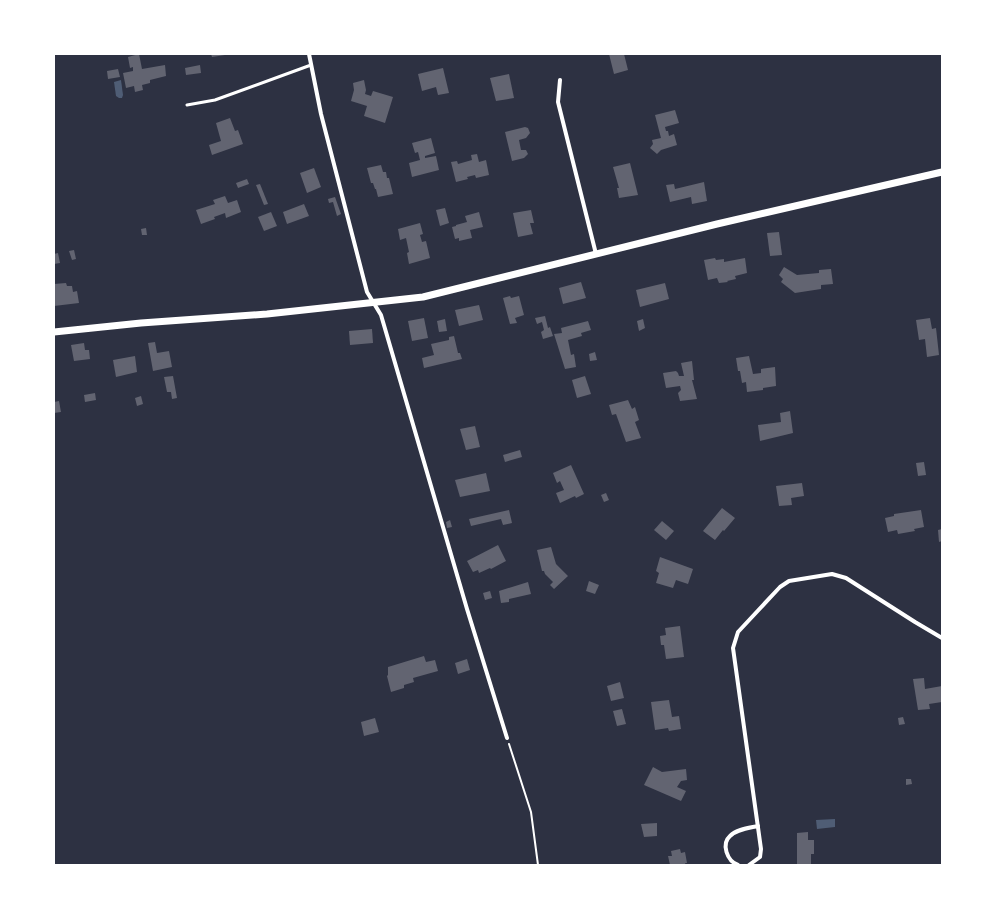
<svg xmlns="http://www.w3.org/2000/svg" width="996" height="919" font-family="'Titillium Web',sans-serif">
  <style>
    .water { fill: #4f5d75 }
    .building { fill: #626471 }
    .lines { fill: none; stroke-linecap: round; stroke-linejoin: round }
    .path { stroke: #fff; stroke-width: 2 }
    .service { stroke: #fff; stroke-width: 3 }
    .minor { stroke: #fff; stroke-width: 4 }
    .tertiary { stroke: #fff; stroke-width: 7 }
  </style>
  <rect width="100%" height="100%" fill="#2d3142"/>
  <!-- water -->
  <g class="water">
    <polygon points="121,80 123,95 122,98 119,98 116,96 114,82"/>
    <polygon points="835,819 835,827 817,829 816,820"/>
  </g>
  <!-- building -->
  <g class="building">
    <polygon points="139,54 142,69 165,65 166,76 150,80 150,83 142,85 143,90 135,92 134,86 126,88 123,73 133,71 133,67 130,68 128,57"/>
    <polygon points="211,54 225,54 225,55 212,57"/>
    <polygon points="609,54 624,54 628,70 614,74"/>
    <polygon points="200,65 201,73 186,75 185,68"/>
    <polygon points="443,68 449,93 438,95 436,87 422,91 418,74"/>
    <polygon points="118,69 120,77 108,79 107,71"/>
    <polygon points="509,74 514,98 496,101 490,78"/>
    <polygon points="364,80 366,90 365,94 371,96 373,91 393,97 385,123 364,116 367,106 351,101 354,90 353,83"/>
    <polygon points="675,110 679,123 665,127 666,131 668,131 669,136 674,134 677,145 661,150 657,154 650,148 653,144 652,140 661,138 655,115"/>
    <polygon points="230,118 235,131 238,130 243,144 212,155 209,145 221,141 216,123"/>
    <polygon points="525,127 528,128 530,133 526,138 519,140 521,150 526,150 528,154 524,158 512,161 505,132"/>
    <polygon points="431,138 435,153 425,156 425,158 436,156 439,170 412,177 409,163 420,160 418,152 415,153 412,143"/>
    <polygon points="477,154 479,162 486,160 489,175 476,178 475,175 467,177 468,179 456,182 451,162 457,161 458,164 472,160 471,155"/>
    <polygon points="630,163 638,195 619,198 617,188 619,188 613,167"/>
    <polygon points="381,165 383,172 386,172 387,178 389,178 393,194 378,197 376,189 375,189 373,183 371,183 367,168"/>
    <polygon points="314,168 321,187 307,193 300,173"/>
    <polygon points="247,179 249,184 238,188 236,183"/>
    <polygon points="704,182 707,201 692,204 691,197 670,202 666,185 674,184 675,189"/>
    <polygon points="260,184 268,204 264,205 256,185"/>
    <polygon points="225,196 228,203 237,200 241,212 226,218 225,213 214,217 215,219 201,224 196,210 215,204 213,200"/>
    <polygon points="335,197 341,214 337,216 333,202 329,203 328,199"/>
    <polygon points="304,204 309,216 287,224 283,212"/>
    <polygon points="445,208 449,223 440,226 436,210"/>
    <polygon points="531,210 534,223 530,223 533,234 518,237 513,213"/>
    <polygon points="271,212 277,226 264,231 258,217"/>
    <polygon points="479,212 483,227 470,230 472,238 459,241 459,238 455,239 452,227 456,226 456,225 467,222 465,216"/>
    <polygon points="420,223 423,234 420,235 422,242 426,241 430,258 409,264 407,253 409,252 406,238 400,240 398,229"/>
    <polygon points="146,228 147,235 142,235 141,229"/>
    <polygon points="779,232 782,255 770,256 767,233"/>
    <polygon points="74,250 76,259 72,260 69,251"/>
    <polygon points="58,253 60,263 54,264 54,254"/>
    <polygon points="715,258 716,260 724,259 724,262 745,258 747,273 735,276 736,279 727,281 728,282 719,283 717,278 708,280 704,260"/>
    <polygon points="784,267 797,275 819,273 819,270 831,269 833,284 821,285 821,289 795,293 781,282 783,279 779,275"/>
    <polygon points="581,282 586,298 563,304 559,288"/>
    <polygon points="66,283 67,286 72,286 73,292 77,291 79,303 54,306 54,284"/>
    <polygon points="665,283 669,299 640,307 636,290"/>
    <polygon points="510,296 511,298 519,296 524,315 515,318 517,323 510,324 503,298"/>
    <polygon points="479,305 483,320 459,326 455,310"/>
    <polygon points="545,316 548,328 550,327 553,336 543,339 541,332 544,330 542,322 537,324 535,318"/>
    <polygon points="424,318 428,338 412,341 408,321"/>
    <polygon points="930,318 932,329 936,328 939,355 927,357 925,339 919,340 916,320"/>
    <polygon points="445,319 447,331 439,332 437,321"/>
    <polygon points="643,319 645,328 639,331 637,321"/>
    <polygon points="588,321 591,330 581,333 582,336 568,340 571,355 574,354 576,367 565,369 554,334 562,333 561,328"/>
    <polygon points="372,329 373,343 350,345 349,331"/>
    <polygon points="454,336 458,353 460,353 462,359 424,368 422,358 434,355 431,344 449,340 449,337"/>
    <polygon points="155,342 157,353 169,351 172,367 153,371 148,343"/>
    <polygon points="84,343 85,350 89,350 90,359 74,361 71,345"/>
    <polygon points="595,352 597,360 590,361 589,354"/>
    <polygon points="135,356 137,372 116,377 113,360"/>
    <polygon points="749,356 753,374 761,373 761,369 775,367 776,386 763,388 763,390 747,392 746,382 742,383 740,371 738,371 736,358"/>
    <polygon points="692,361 694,380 692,380 697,399 680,401 678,393 681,390 680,386 666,388 663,373 676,371 678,373 679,376 684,376 681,363"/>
    <polygon points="173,376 177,398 172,399 171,392 167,392 164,377"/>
    <polygon points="585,376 591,394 577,398 572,380"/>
    <polygon points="95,393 96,400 85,402 84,395"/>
    <polygon points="141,396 143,404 137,406 135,398"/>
    <polygon points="628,400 632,409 635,407 639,420 635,422 641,438 626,442 616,414 612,415 609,405"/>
    <polygon points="59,401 61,412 54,413 54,402"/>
    <polygon points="790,411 793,433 760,441 758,425 781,422 780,413"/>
    <polygon points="475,426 480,447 466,450 460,429"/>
    <polygon points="520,450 522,457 505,462 503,455"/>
    <polygon points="924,462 926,475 918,476 916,463"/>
    <polygon points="571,465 584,494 576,498 575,496 560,503 556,493 564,490 560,481 557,483 553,473"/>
    <polygon points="486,473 490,491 460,497 455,480"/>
    <polygon points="802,483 804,496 791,498 792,505 779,506 776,486"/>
    <polygon points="606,493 609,500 604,502 601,495"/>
    <polygon points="722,508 735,518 724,531 723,530 715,540 703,531"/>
    <polygon points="509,510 512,523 503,525 501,519 471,526 469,519"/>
    <polygon points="921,510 924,527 914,529 915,531 898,534 897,530 888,532 885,518 894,516 894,514"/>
    <polygon points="450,520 452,527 447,528 446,522"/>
    <polygon points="662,521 674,531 666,540 654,530"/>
    <polygon points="942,529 942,541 939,542 938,530"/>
    <polygon points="498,545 506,561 491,569 490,568 479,573 478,570 473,572 467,561"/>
    <polygon points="551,547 556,564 568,576 554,589 550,585 553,582 545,574 544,571 542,571 537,550"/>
    <polygon points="660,557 693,569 688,584 676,580 673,588 656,583 659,573 656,571"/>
    <polygon points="589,581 599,585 595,594 586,591"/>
    <polygon points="528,582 531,594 509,599 509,602 501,603 499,591"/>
    <polygon points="490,591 492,598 485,600 483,593"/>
    <polygon points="680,626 684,657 666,659 664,645 661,645 660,636 666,635 665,628"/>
    <polygon points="424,656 426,662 435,660 438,671 413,678 414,682 404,685 404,688 391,692 387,676 388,675 388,667"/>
    <polygon points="467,659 470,670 458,674 455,663"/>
    <polygon points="924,678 925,689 942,686 942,702 929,704 930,709 918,710 913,679"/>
    <polygon points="620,682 624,698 611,701 607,686"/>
    <polygon points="669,700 672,717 679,716 681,729 669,731 668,728 655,730 651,702"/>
    <polygon points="622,709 626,724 617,726 613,711"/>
    <polygon points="903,717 905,724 899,725 898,718"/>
    <polygon points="375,718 379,732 364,736 361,722"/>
    <polygon points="653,767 662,772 686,769 687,780 681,781 677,787 686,791 681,801 644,785"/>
    <polygon points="906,779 911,779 912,784 906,785"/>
    <polygon points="657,823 657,836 644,837 641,824"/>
    <polygon points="808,832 808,840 814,840 814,854 811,854 811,865 797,865 797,833"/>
    <polygon points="680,849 681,853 685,852 687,863 685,863 686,865 670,865 668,856 672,856 671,851"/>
  </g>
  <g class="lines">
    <!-- path -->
    <polyline class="path" points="509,744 531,812 538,865"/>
    <!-- service -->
    <polyline class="service" points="187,105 215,100 311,65"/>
    <!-- minor -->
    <g class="minor">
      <polyline points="309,54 321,114 367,292 381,315 467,609 507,738"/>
      <polyline points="560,80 558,102 596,254"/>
      <path d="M 738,865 C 727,861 721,844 730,836 C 737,829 749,828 758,826"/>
      <polyline points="749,865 760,857 761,849 733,648 738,632 780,587 789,581 832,574 846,578 915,622 942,638"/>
    </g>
    <!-- tertiary -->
    <polyline class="tertiary" points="54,332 141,323 267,314 423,297 717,224 942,172"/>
  </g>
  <!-- border -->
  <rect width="996" height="919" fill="none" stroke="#ffffff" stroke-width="110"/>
</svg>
